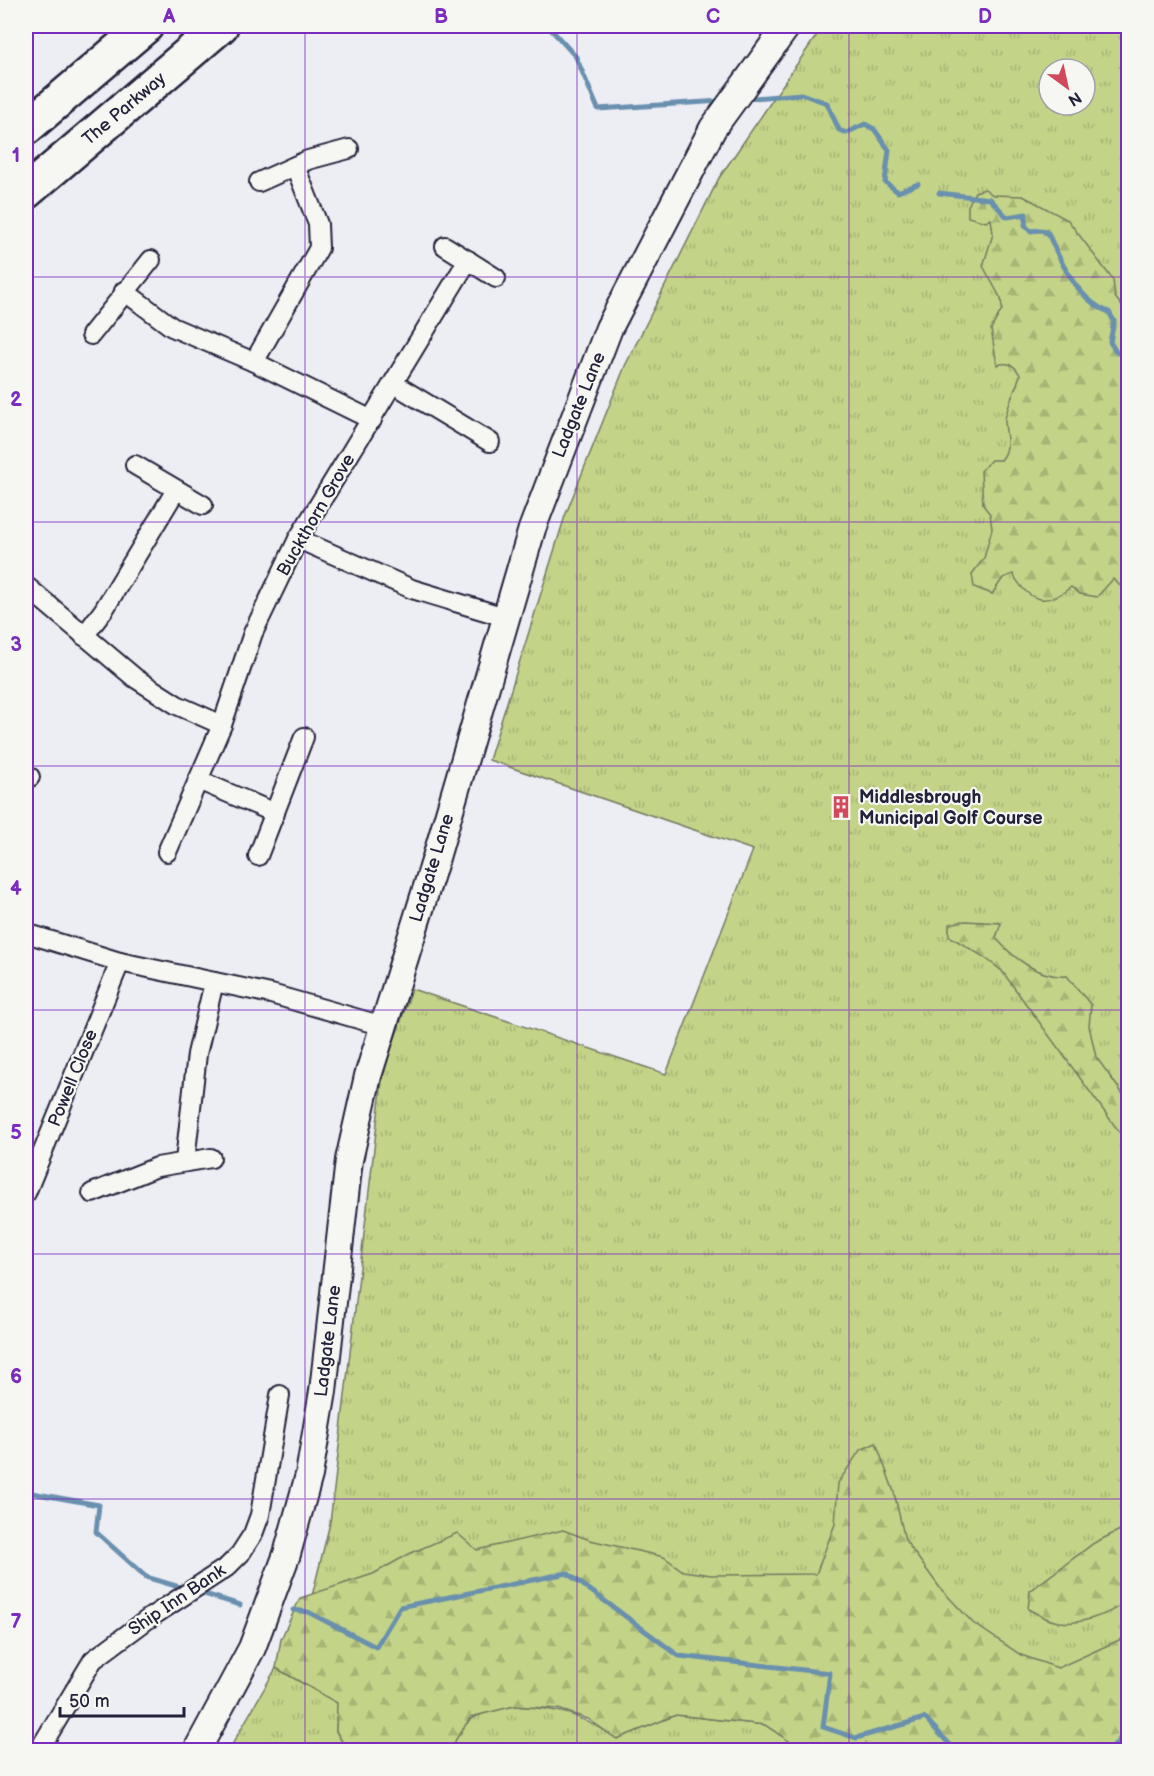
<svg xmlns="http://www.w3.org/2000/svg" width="1154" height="1776" font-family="'Balsamiq Sans',sans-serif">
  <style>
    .grass { fill: url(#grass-tufts); stroke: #727a61; stroke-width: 1.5; fill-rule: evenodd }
    .forest { fill: url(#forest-firs); stroke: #727a61; stroke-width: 1.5 }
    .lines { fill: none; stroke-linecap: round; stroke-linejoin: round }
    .stream { stroke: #6990ae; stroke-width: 5 }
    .street-casing { stroke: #22223b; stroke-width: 22 }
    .secondary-casing { stroke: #22223b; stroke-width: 30 }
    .highway-casing { stroke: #22223b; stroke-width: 38 }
    .street { stroke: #f6f6f2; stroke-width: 18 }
    .secondary { stroke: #f6f6f2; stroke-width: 26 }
    .highway { stroke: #f6f6f2; stroke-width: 33 }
    .grid { fill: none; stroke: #7b2cbf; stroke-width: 1.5; stroke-opacity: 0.55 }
    .labels { text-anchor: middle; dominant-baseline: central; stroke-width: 4.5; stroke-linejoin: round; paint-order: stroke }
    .street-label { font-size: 18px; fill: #22223b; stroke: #f6f6f2 }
    .poi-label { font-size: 18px; font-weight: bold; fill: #22223b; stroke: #f6f6f2; text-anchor: start }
    .neatline { fill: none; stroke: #7b2cbf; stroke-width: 2 }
    .grid-label { font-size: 20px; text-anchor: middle; font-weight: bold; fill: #7b2cbf }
  </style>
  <defs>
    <pattern id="grass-tufts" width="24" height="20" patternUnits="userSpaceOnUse" patternTransform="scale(1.5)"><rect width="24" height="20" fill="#c3d387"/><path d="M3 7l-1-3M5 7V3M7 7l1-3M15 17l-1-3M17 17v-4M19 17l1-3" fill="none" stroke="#a7b575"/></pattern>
    <pattern id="forest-firs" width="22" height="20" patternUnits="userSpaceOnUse" patternTransform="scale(1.5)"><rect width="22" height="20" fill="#c3d387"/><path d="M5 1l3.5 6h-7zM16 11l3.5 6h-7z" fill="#a7b575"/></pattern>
  </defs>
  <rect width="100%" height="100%" fill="#ededf4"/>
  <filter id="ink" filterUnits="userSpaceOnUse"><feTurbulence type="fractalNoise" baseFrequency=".0167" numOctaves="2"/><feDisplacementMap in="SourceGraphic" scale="12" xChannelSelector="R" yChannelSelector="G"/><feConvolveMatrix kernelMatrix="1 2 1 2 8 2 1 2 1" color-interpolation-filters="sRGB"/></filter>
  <g filter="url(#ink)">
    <!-- grass -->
    <g class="grass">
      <path d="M 823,26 L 1128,26 L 1128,1729 L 1111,1750 L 308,1612 L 330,1523 L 383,1072 L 412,989 L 666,1074 L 753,850 L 489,760 L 565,516 L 625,366 L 719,178 ZM 1049,69 L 1085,69 L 1085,105 L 1049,105 Z"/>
      <polygon points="276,1668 338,1703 336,1731 347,1750 229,1750"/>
      <path d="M 514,1706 C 561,1709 578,1713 617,1739 L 676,1715 L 765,1725 L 789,1741 L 797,1750 L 451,1750 C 466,1712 478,1715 514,1706 Z"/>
    </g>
    <!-- forest -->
    <g class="forest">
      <path d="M 985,189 L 993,195 L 1023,196 L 1068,220 L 1113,280 L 1115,297 L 1128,314 L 1128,593 L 1113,579 L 1097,597 L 1080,594 L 1071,587 C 1045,608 1028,601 1013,574 L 1003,578 L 992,594 L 974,587 L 972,574 L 984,558 L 992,529 L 990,514 L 983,505 L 981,471 L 991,460 L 1001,460 C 1012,448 1005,434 1005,420 C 1005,412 1017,386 1020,375 C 1014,364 1009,362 997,365 L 991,329 L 1002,309 L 1001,299 L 983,266 L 993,234 L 991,219 L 986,222 L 968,217 L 968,206 L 975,192 Z"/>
      <path d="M 965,921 L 1001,923 L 996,938 C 1013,958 1039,978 1067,976 L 1091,1005 L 1089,1026 L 1096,1057 L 1128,1101 L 1128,1144 L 1002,971 L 984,957 L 949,936 L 949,924 Z"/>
      <polygon points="876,1443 894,1492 905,1540 940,1588 973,1623 1021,1655 1058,1668 1128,1636 1128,1750 797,1750 789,1741 765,1725 676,1715 617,1739 588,1719 558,1709 514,1706 471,1717 456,1739 451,1750 347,1750 336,1731 337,1703 276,1668 281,1639 300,1598 373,1574 409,1554 457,1533 477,1550 563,1530 590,1540 664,1557 683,1571 711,1575 816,1574 835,1524 838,1483 860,1450"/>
      <path d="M 1128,1526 L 1128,1600 C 1111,1614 1077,1627 1054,1621 C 1045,1619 1036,1613 1028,1609 L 1030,1591 L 1094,1543 Z"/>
    </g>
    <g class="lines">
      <!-- stream -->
      <g class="stream">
        <polyline points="548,26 576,57 598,109 721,101"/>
        <polyline points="743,99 801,94 827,103 839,130 846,133 865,124 874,129 889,150 885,182 898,192 918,184"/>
        <path d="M 939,193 L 990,199 L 1007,217 L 1026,214 L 1025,225 L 1030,231 L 1041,230 L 1048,233 C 1060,261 1078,301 1109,312 L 1114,321 L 1110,342 L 1116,352 L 1123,355 L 1128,352"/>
        <polyline points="26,1492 99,1505 96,1532 146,1577 186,1589"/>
        <polyline points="198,1592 240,1605"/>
        <polyline points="293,1610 308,1612 376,1647 400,1607 567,1573 679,1656 830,1673 823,1727 856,1738 925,1718 955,1750"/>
        <polyline points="1111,1750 1128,1729"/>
      </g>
      <!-- street casing -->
      <g class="street-casing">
        <g id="street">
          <polyline points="259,182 308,160 349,149"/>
          <polyline points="445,246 496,278"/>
          <polyline points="124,291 172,327 254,362 372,420"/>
          <polyline points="91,335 151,260"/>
          <polyline points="254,362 319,248 318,224 295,166"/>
          <polyline points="394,384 490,442"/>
          <polyline points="135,465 203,505"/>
          <polyline points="298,539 412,589 505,617"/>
          <polyline points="26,586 135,678 177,705 222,725"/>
          <polyline points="84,636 103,611 176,490"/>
          <polyline points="26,775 30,777"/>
          <polyline points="198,780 275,813"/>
          <polyline points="167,852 222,725 253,633 298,539 468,260"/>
          <polyline points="258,856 304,737"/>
          <polyline points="26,933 120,962 271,994 383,1026"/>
          <polyline points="185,1161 197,1054 214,982"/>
          <polyline points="26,1193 120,962"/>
          <polyline points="92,1193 157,1167 211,1158"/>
          <polyline points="39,1750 93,1660 148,1619 227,1567 240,1554 253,1534 260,1515 280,1395"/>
        </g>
      </g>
      <!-- secondary casing -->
      <g class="secondary-casing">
        <polyline id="secondary" points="197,1750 252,1648 287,1554 309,1475 323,1391 349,1160 368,1076 435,861 532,529 609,328 713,128 787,26"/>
      </g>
      <!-- highway casing -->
      <g class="highway-casing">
        <g id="highway">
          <polyline points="26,128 146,26"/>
          <polyline points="26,192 221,26"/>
        </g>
      </g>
      <!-- street -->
      <use href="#street" class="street"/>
      <!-- secondary -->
      <use href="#secondary" class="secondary"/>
      <!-- highway -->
      <use href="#highway" class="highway"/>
    </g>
  </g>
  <!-- grid -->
  <path class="grid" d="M 305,26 L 305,1750M 577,26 L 577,1750M 849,26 L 849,1750M 26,277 L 1128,277M 26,522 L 1128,522M 26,766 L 1128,766M 26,1010 L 1128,1010M 26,1254 L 1128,1254M 26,1499 L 1128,1499"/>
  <!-- icons -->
  <defs>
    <g id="building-bare" transform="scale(1.8)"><path d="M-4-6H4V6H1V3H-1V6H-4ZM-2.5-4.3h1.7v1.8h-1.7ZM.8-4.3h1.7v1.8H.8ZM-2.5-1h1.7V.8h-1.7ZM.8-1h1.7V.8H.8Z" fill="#d1495b" stroke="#f6f6f2" stroke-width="2.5" paint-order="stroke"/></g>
  </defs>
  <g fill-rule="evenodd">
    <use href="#building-bare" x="841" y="807"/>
  </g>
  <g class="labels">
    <!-- street labels -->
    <g class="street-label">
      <text transform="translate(124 109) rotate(-40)">The Parkway</text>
      <text transform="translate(579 405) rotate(-68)">Ladgate Lane</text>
      <text transform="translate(316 515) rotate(-60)">Buckthorn Grove</text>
      <text transform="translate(432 868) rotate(-73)">Ladgate Lane</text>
      <text transform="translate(73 1078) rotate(-68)">Powell Close</text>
      <text transform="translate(328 1341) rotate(-83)">Ladgate Lane</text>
      <text transform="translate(177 1600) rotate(-34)">Ship Inn Bank</text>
    </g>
    <!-- poi labels -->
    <g class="poi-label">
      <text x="859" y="797">Middlesbrough<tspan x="859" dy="21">Municipal Golf Course</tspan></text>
    </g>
  </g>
  <!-- margin -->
  <rect width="1154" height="1776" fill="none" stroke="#f6f6f2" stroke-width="66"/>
  <!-- north arrow -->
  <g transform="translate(1067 87) rotate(147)"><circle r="28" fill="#f6f6f2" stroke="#a1a1a9" stroke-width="1.5"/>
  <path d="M0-4.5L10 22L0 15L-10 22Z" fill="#d1495b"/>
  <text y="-9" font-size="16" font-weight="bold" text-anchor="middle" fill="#22223b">N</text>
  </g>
  <!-- scale -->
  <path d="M60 1707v9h124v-9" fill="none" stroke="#22223b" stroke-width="3"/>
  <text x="69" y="1707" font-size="18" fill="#22223b" stroke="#f6f6f2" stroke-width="4.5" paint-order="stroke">50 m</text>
  <rect x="33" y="33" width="1088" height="1710" class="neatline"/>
  <g class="grid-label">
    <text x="169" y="23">A</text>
    <text x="441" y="23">B</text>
    <text x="713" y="23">C</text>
    <text x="985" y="23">D</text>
    <text x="16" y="162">1</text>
    <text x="16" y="406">2</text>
    <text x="16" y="651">3</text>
    <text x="16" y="895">4</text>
    <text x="16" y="1139">5</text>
    <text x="16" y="1383">6</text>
    <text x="16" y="1628">7</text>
  </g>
</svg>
